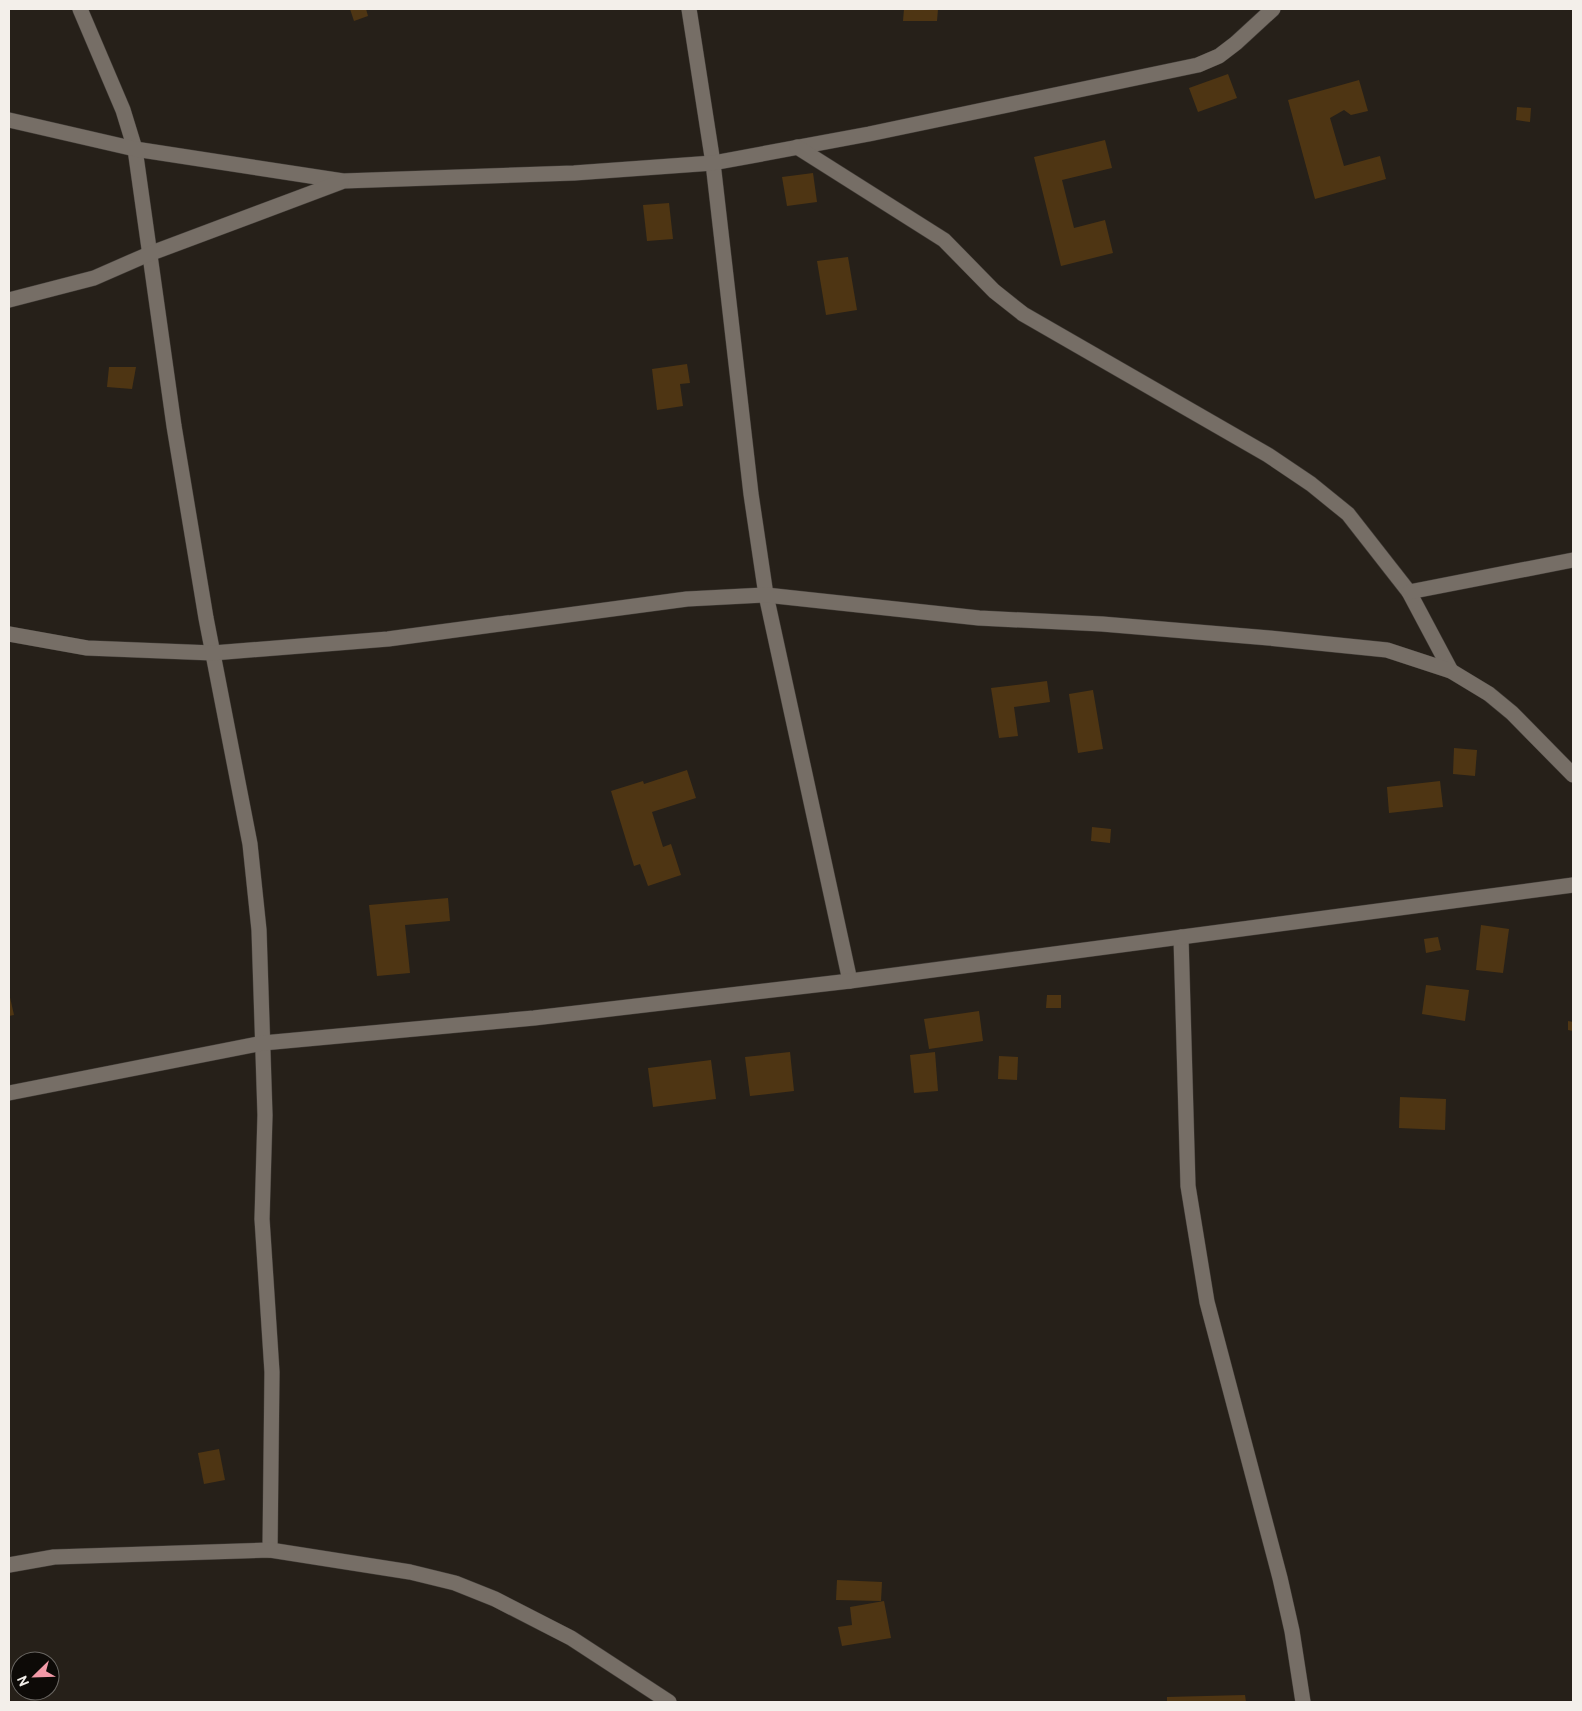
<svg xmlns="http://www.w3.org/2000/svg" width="1582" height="1711" font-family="Overpass,sans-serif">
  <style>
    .building { fill: #4e3513 }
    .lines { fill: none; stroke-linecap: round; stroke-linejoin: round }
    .street-casing { stroke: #413c37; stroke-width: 16 }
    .street { stroke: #766e66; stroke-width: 15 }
  </style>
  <rect width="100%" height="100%" fill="#262019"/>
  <!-- building -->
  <g class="building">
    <polygon points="350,9 366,9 368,16 354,21"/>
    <polygon points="904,9 938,9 937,21 903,21"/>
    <polygon points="1228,74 1237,98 1198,112 1189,88"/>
    <polygon points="1359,80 1368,111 1351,115 1344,110 1330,118 1344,166 1380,156 1386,179 1315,199 1288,100"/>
    <polygon points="1517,107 1531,108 1530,122 1516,120"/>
    <polygon points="1105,140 1112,168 1062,180 1074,228 1105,220 1113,253 1061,266 1034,157"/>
    <polygon points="813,173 817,202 787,206 782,177"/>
    <polygon points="669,203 673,239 647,241 643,205"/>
    <polygon points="848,257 857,310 826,315 817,261"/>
    <polygon points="687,364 690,383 680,384 683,406 657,410 652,369"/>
    <polygon points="109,367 136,367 132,389 107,387"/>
    <polygon points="1047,681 1050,702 1014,707 1018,736 999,738 991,688"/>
    <polygon points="1093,690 1103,749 1078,753 1069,694"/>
    <polygon points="1454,748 1477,750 1475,776 1453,774"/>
    <polygon points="687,770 696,798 652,812 663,847 671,844 681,875 648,886 640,864 634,866 611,791 643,781 644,784"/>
    <polygon points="1440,781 1443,807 1389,813 1387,787"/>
    <polygon points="1092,827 1111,829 1110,843 1091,841"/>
    <polygon points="448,898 450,921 405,925 410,973 377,976 369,905"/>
    <polygon points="1481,925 1509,929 1503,973 1476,970"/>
    <polygon points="1438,937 1441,950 1426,953 1424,939"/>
    <polygon points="1426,985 1469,990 1465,1021 1422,1014"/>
    <polygon points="9,993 14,1015 9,1016"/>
    <polygon points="1047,995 1061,995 1061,1008 1046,1008"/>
    <polygon points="979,1011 983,1041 929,1049 924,1019"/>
    <polygon points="1568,1021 1573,1022 1573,1031 1568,1030"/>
    <polygon points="790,1052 794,1091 750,1096 745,1057"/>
    <polygon points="935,1052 938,1091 914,1093 910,1055"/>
    <polygon points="999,1056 1018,1057 1017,1080 998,1079"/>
    <polygon points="711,1060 716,1099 653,1107 648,1068"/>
    <polygon points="1400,1097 1446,1099 1445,1130 1399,1128"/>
    <polygon points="219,1449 225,1480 204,1484 198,1453"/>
    <polygon points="837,1580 882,1582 881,1601 836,1600"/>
    <polygon points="884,1601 891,1638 842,1646 838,1627 852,1625 850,1607"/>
    <polygon points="1245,1695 1246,1702 1167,1702 1167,1697"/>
  </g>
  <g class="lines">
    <!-- street casing -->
    <g class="street-casing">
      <g id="street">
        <polyline points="80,9 123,110 135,149 174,426 206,618 250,844 259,930 265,1115 262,1219 272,1372 270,1550"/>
        <polyline points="689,9 713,163 751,494 766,595 850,981"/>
        <polyline points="9,120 135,149 343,181 574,173 713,163 869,134 1198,65 1219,56 1236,43 1273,9"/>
        <polyline points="797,147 944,240 994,291 1023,314 1268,455 1311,484 1348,514 1409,592 1451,671"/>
        <polyline points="9,300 94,278 149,254 341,182"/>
        <polyline points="1409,592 1573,560"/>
        <polyline points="9,634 87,648 213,653 388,639 687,599 766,595 979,618 1102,624 1269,638 1387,650 1451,671 1489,694 1512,713 1573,775"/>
        <polyline points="1181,937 1188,1186 1207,1302 1280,1578 1292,1631 1303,1702"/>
        <polyline points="9,1093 263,1043 534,1018 850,981 1573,885"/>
        <polyline points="9,1565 54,1557 270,1550 410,1572 455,1583 495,1599 571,1638 669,1702"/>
      </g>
    </g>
    <!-- street -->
    <use href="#street" class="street"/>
  </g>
  <!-- border -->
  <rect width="1582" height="1711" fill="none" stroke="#f3efea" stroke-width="20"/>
  <!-- north arrow -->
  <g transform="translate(35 1676) rotate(247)"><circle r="24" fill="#0d0a07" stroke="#696662"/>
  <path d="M0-4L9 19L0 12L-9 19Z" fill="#f39aa8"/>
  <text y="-8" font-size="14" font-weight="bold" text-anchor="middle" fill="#f3efea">N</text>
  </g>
</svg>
